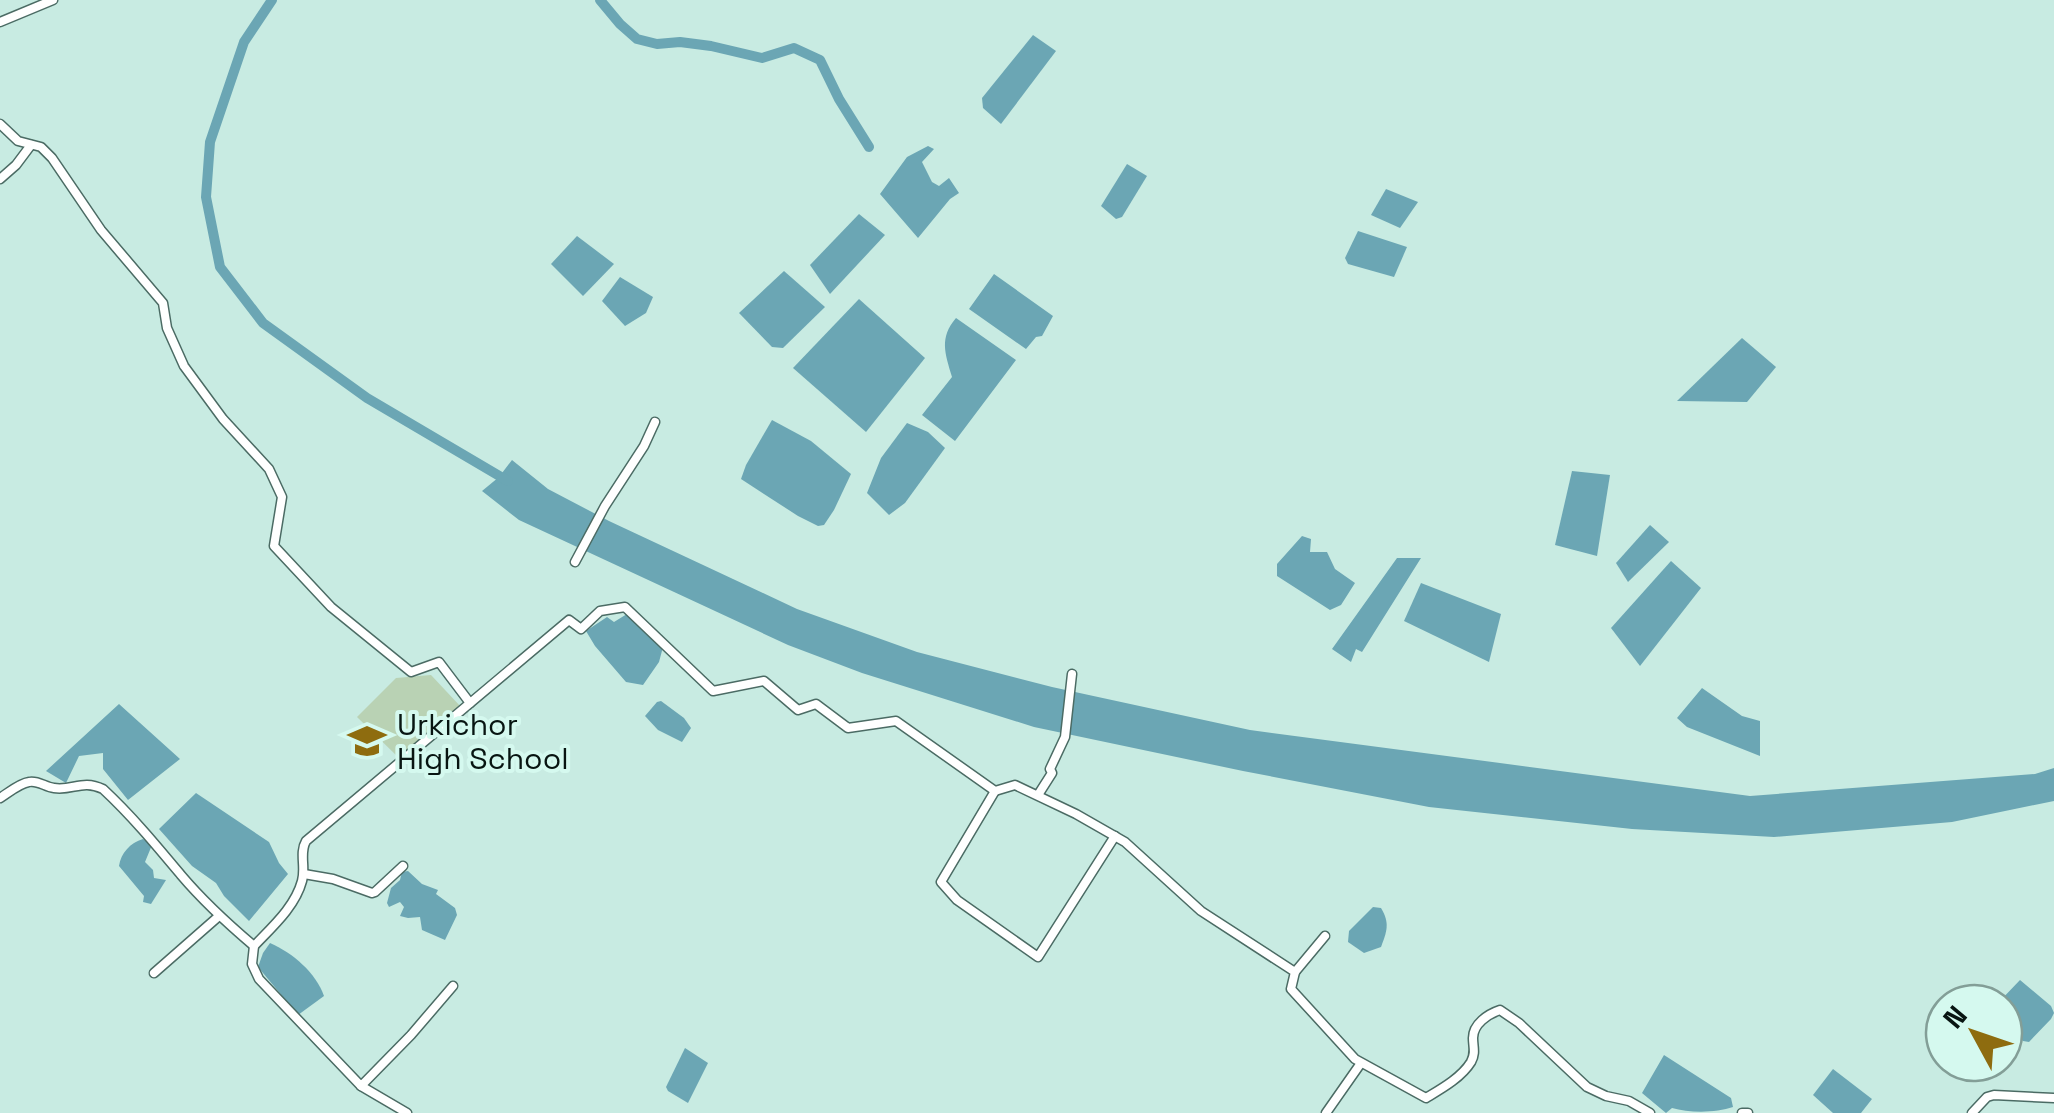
<svg xmlns="http://www.w3.org/2000/svg" width="2054" height="1113" font-family="'Space Grotesk',sans-serif">
  <style>
    .green { fill: #b9d2b4 }
    .water { fill: #6ba6b4 }
    .lines { fill: none; stroke-linecap: round; stroke-linejoin: round }
    .canal { stroke: #6ba6b4; stroke-width: 10 }
    .minor-casing { stroke: #4b6b64; stroke-width: 11 }
    .minor { stroke: #fff; stroke-width: 8 }
    .labels { text-anchor: middle; dominant-baseline: central; stroke-width: 8; stroke-linejoin: round; paint-order: stroke }
    .poi-label { font-size: 30px; fill: #081512; stroke: #d5f9ef; text-anchor: start }
  </style>
  <rect width="100%" height="100%" fill="#c8ebe2"/>
  <!-- green -->
  <polygon class="green" points="431,675 461,707 399,758 357,717 396,678"/>
  <!-- water -->
  <g class="water">
    <polygon points="1033,35 1056,51 1001,124 983,108 982,98"/>
    <polygon points="928,146 934,149 922,162 932,182 939,186 949,178 959,193 950,199 918,238 880,194 907,157"/>
    <polygon points="1127,164 1147,176 1122,217 1116,219 1101,206"/>
    <polygon points="1386,189 1418,202 1400,228 1371,215"/>
    <polygon points="859,214 885,235 830,294 810,265"/>
    <polygon points="1358,231 1407,247 1394,277 1348,264 1345,258"/>
    <polygon points="577,236 614,264 583,296 551,264"/>
    <polygon points="784,271 825,307 783,348 772,347 739,313"/>
    <polygon points="994,274 1053,316 1042,336 1036,337 1026,349 969,309"/>
    <polygon points="620,277 653,297 646,313 625,326 602,301"/>
    <polygon points="859,299 925,358 866,432 793,368"/>
    <path d="M 956,318 L 1016,360 L 955,441 L 922,415 L 952,377 C 945,353 939,338 956,318 Z"/>
    <polygon points="1742,338 1776,367 1747,402 1677,401"/>
    <polygon points="772,420 811,441 851,474 834,510 824,525 818,526 798,516 741,479 746,465"/>
    <polygon points="907,423 928,432 945,448 905,503 889,515 867,493 881,458"/>
    <polygon points="512,460 548,489 609,521 797,609 917,652 1052,687 1250,730 1750,796 2035,774 2054,768 2054,801 1952,822 1774,837 1632,829 1429,807 1243,771 1034,727 862,673 788,645 519,520 482,491 499,477"/>
    <polygon points="1572,471 1610,475 1597,556 1555,545"/>
    <polygon points="1650,525 1669,542 1628,582 1616,563"/>
    <polygon points="1302,536 1311,539 1310,552 1327,552 1335,569 1355,583 1341,605 1330,610 1277,576 1277,564"/>
    <polygon points="1397,558 1421,558 1362,652 1356,649 1351,662 1332,649"/>
    <polygon points="1671,561 1701,588 1640,666 1611,628"/>
    <polygon points="1421,583 1501,614 1489,662 1404,621"/>
    <polygon points="627,614 663,647 659,662 643,685 626,682 595,646 586,631 607,617 614,622"/>
    <polygon points="1702,688 1742,716 1760,721 1760,756 1687,727 1677,718"/>
    <polygon points="661,701 684,718 691,728 682,742 658,730 645,716 657,702"/>
    <polygon points="119,704 180,759 128,800 103,769 103,753 79,756 66,783 46,771"/>
    <polygon points="196,793 269,842 279,863 288,874 249,921 224,896 216,883 192,866 159,829"/>
    <path d="M 143,839 L 152,845 L 145,862 L 153,870 L 154,878 L 166,880 L 151,904 L 143,902 L 144,896 L 119,866 C 121,853 130,843 143,839 Z"/>
    <polygon points="408,871 422,884 438,890 436,894 455,908 457,915 445,940 422,930 420,917 408,918 400,916 404,907 400,902 389,907 387,903 391,888 400,880 402,872"/>
    <path d="M 1373,907 L 1381,908 C 1390,923 1387,931 1381,947 L 1364,953 L 1348,942 L 1349,931 Z"/>
    <path d="M 270,943 C 293,953 316,973 324,996 L 298,1015 L 258,967 L 263,953 Z"/>
    <polygon points="2020,980 2051,1006 2054,1013 2051,1019 2029,1042 2023,1041 2004,1026 2004,1003 1998,1003"/>
    <polygon points="685,1048 708,1063 688,1103 668,1091 666,1087"/>
    <path d="M 1664,1055 L 1731,1098 L 1733,1107 C 1716,1113 1689,1113 1672,1108 L 1666,1113 L 1642,1093 Z"/>
    <polygon points="1833,1069 1872,1099 1861,1113 1833,1113 1813,1095"/>
  </g>
  <g class="lines">
    <!-- canal -->
    <g class="canal">
      <polyline points="272,0 244,42 210,142 206,197 220,267 263,323 367,398 508,481"/>
      <polyline points="600,0 620,24 637,39 657,44 680,42 711,46 762,58 794,48 820,60 839,99 869,147"/>
    </g>
    <!-- minor casing -->
    <g class="minor-casing">
      <g id="minor">
        <polyline points="0,22 53,0"/>
        <polyline points="0,124 18,141 41,147 52,158 101,230 163,303 167,328 184,366 223,419 269,469 282,497 274,546 331,607 411,672 439,662 470,703"/>
        <polyline points="0,179 16,165 31,145"/>
        <polyline points="575,562 605,506 644,446 655,422"/>
        <polyline points="995,791 941,882 957,900 1038,957 1115,836"/>
        <polyline points="1038,795 1052,773 1050,769 1065,737 1072,674"/>
        <path d="M 0,798 C 8,793 20,783 29,782 C 38,780 45,787 54,788 C 73,791 82,779 103,789 C 132,816 156,845 181,875 C 203,901 228,924 254,946 C 272,927 295,907 302,881 C 306,867 299,853 306,841 L 569,620 L 581,629 L 600,611 L 625,607 L 713,691 L 764,681 L 798,710 L 816,704 L 848,728 L 896,721 L 995,791 L 1015,785 L 1076,814 L 1125,842 L 1201,911 L 1295,972 L 1291,989 L 1355,1059 L 1426,1098 C 1441,1089 1461,1078 1471,1062 C 1476,1053 1473,1047 1473,1038 C 1473,1024 1488,1014 1500,1010 L 1519,1023 L 1587,1087 L 1606,1096 L 1629,1101 L 1650,1113"/>
        <polyline points="304,874 333,879 372,893 375,892 403,866"/>
        <polyline points="254,946 252,964 259,979 361,1086 411,1035 453,986"/>
        <polyline points="1295,972 1325,936"/>
        <polyline points="154,973 219,916"/>
        <polyline points="361,1086 407,1113"/>
        <polyline points="1326,1113 1361,1063"/>
        <polyline points="1742,1113 1748,1113"/>
        <polyline points="1972,1113 1987,1097 1994,1095 2054,1098"/>
      </g>
    </g>
    <!-- minor -->
    <use href="#minor" class="minor"/>
  </g>
  <!-- icons -->
  <defs>
    <g id="school-bare" transform="scale(3)"><path d="M0-5L7-2L0 1L-7-2ZM-4 1L0 2.5L4 1V4Q0 6-4 4Z" fill="#8e6c0f" stroke="#d5f9ef" stroke-width="2.5" paint-order="stroke"/></g>
  </defs>
  <g fill-rule="evenodd">
    <use href="#school-bare" x="367" y="741"/>
  </g>
  <g class="labels">
    <!-- poi labels -->
    <g class="poi-label">
      <text x="397" y="724">Urkichor<tspan x="397" dy="34">High School</tspan></text>
    </g>
  </g>
  <!-- north arrow -->
  <g transform="translate(1974 1033) rotate(310)"><circle r="48" fill="#d5f9ef" stroke="#839e97" stroke-width="2.5"/>
  <path d="M0-8L18 38L0 25L-18 38Z" fill="#8e6c0f"/>
  <text y="-15" font-size="28" font-weight="bold" text-anchor="middle" fill="#081512">N</text>
  </g>
</svg>
